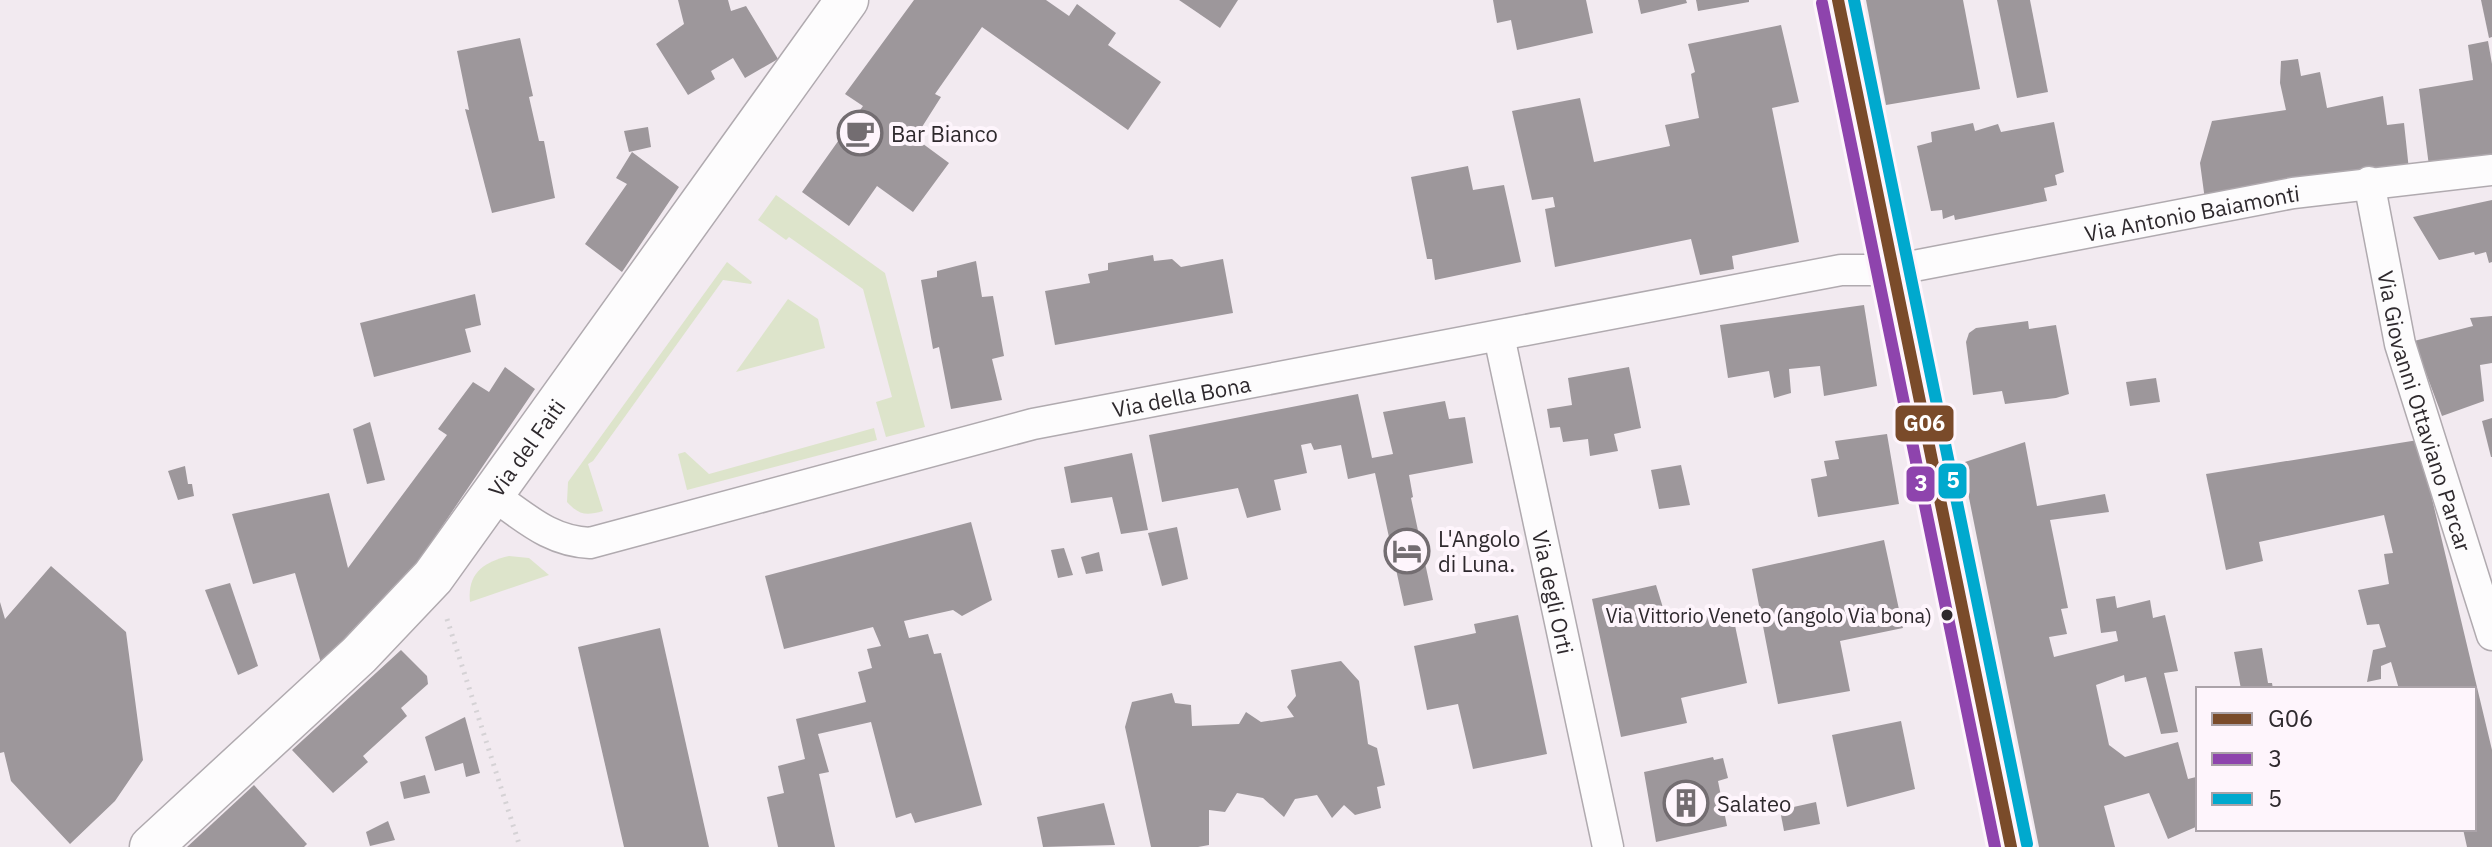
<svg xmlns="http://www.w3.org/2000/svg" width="2492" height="847" font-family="'IBM Plex Sans',sans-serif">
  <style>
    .green { fill: #dde4cb }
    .building { fill: #9d979b }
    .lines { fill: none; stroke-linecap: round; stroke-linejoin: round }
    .street-casing { stroke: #b0aaaf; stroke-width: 33 }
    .secondary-casing { stroke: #b0aaaf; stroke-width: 45 }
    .path { stroke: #d5d2d5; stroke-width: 5; stroke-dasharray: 2 6; stroke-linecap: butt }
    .street { stroke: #fdfcfd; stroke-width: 30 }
    .secondary { stroke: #fdfcfd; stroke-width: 42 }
    .bus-1-casing { stroke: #fef5fc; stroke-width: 18 }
    .bus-2-casing { stroke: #fef5fc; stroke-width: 18 }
    .bus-3-casing { stroke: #fef5fc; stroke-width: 18 }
    .bus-1 { stroke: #7a4b2a; stroke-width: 12 }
    .bus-2 { stroke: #8e44ad; stroke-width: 12 }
    .bus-3 { stroke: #00a9ce; stroke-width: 12 }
    .bus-dot { fill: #2e292d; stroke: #fef5fc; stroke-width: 3 }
    .labels { text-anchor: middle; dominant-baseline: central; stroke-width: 8; stroke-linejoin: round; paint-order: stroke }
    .bus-label { font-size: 20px; fill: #2e292d; stroke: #fef5fc; text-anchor: end }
    .poi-label { font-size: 22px; fill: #2e292d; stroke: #fef5fc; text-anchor: start }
    .street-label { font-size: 22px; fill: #2e292d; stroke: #fef5fc }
    .line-badge { stroke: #fef5fc; stroke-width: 3 }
    .badge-label { font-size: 22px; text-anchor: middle; font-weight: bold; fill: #fff }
  </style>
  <rect width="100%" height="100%" fill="#f2eaf0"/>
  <!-- green -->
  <g class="green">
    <polygon points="776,195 885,273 925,427 886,437 876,402 892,397 863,289 789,237 786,240 758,220"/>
    <path d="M 727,262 L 752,282 L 751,284 L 723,280 L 593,461 L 588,464 L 603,511 C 586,516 579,515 567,502 L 568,482 Z"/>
    <polygon points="788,299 818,319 825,348 736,372"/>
    <polygon points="874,428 877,440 687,490 678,454 685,452 709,474"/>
    <path d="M 509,556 L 529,558 L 549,575 L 470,602 C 467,574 483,562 509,556 Z"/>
  </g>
  <!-- building -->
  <g class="building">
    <polygon points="678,0 728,0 731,11 746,6 778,59 745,78 733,58 711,71 715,79 688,95 656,44 684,24"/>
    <polygon points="914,0 1046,0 1069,16 1077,4 1116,33 1108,45 1161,82 1128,130 982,27 935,94 941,97 915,138 949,163 913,212 877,186 849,226 802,192 863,106 845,94"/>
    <polygon points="1179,0 1238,0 1220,28"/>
    <polygon points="1493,0 1586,0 1593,33 1517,50 1511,20 1497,23"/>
    <polygon points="1638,0 1686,0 1687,3 1641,14"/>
    <polygon points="1696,0 1749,0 1749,2 1698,11"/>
    <polygon points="1866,0 1963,0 1980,89 1886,105"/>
    <polygon points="1997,0 2030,0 2048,92 2017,98"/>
    <polygon points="2481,0 2492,0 2492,37 2489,38"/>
    <polygon points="1781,25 1799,102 1772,108 1799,242 1732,256 1734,269 1700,275 1691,239 1555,267 1545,209 1555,207 1553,197 1532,200 1512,111 1580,98 1594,162 1670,146 1665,125 1699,118 1691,74 1695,72 1688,44"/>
    <polygon points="520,38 533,96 529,97 539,141 544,141 555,198 492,213 465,109 469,110 457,51"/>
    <polygon points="2488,41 2492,64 2492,159 2429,166 2419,89 2473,80 2468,45"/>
    <polygon points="2298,59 2301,76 2320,72 2327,108 2383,96 2387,125 2404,123 2409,170 2205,200 2200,163 2212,121 2286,110 2280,83 2281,61"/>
    <polygon points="2054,122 2064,172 2055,175 2057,185 2044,188 2047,201 1955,220 1954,215 1943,219 1942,210 1931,211 1917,146 1932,142 1931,132 1973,123 1975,131 1998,124 2001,132"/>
    <polygon points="648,127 651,147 629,152 624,131"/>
    <polygon points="632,152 679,187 622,272 585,244 627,184 616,178"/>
    <polygon points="1468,166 1473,190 1504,185 1521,262 1435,280 1432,259 1427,259 1411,177"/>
    <polygon points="2492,200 2492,262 2489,263 2486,252 2475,255 2474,252 2439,260 2413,217"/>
    <polygon points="1153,255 1154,261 1172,259 1181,267 1223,259 1233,313 1055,345 1045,291 1090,283 1088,274 1108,270 1108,263"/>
    <polygon points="976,261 982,297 993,296 1004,356 992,359 1002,400 951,409 939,347 933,349 921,280 937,277 937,271"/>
    <polygon points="475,294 481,325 465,329 471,352 374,377 360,323"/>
    <polygon points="1864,305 1877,386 1824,396 1820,366 1789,369 1791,393 1774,398 1769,371 1728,378 1720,325"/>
    <polygon points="2492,316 2492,363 2480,365 2484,401 2442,416 2414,341 2473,326 2470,318"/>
    <polygon points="2028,321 2029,329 2056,325 2069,394 2056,398 2005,404 2002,391 1973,395 1966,342 1969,333 1976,328"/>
    <polygon points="505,367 535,389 420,559 321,663 295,573 253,584 232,514 329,493 348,568 447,435 438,429 473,382 489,392"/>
    <polygon points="1629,367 1641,428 1614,434 1618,451 1590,456 1588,439 1563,442 1560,427 1550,428 1547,409 1572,405 1568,378"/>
    <polygon points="2156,378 2160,402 2130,406 2126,382"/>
    <polygon points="1358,394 1372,458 1393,454 1383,412 1445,401 1449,419 1465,417 1473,463 1409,475 1413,497 1411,498 1433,600 1404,606 1375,473 1348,479 1341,445 1314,450 1311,443 1301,445 1307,473 1274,480 1281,510 1247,518 1238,488 1162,502 1149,435"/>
    <polygon points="2492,418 2492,457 2491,457 2482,421"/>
    <polygon points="370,422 385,480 367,484 353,429"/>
    <polygon points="1887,434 1899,504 1818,517 1811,479 1827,476 1824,461 1839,459 1835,441"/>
    <polygon points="2418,440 2492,750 2492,847 2467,847 2463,829 2474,829 2474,689 2399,689 2391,662 2381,666 2381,679 2367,682 2373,650 2386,647 2379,624 2367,625 2358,590 2389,584 2384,554 2393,553 2384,515 2259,542 2263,561 2226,570 2206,474"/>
    <polygon points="2025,442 2037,506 2105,494 2109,512 2050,520 2068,608 2061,609 2067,634 2049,637 2054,657 2118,641 2116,631 2101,633 2096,599 2115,596 2117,608 2150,600 2153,618 2165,615 2178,671 2164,673 2178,732 2161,734 2146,677 2125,682 2124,675 2096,685 2109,745 2125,757 2178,742 2188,779 2196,777 2198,826 2168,839 2149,793 2104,806 2115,847 2039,847 1962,463"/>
    <polygon points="1132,453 1148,530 1121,534 1112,497 1071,503 1064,467"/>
    <polygon points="1681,465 1690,505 1659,509 1651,470"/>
    <polygon points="185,466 188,484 192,484 194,496 178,500 168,471"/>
    <polygon points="971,522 992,600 962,616 953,610 904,621 909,638 928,634 934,654 941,653 982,805 915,823 911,813 896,818 871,722 818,734 829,772 819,774 835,847 778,847 767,797 784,793 778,766 805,759 796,719 866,702 858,672 872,668 867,649 881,646 873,627 784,649 765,576"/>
    <polygon points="1177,527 1188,579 1162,586 1148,533"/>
    <polygon points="1884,540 1903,628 1840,641 1850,691 1778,704 1752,569"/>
    <polygon points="1064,548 1073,575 1058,578 1051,550"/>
    <polygon points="1099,552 1103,571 1086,574 1081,557"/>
    <polygon points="51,566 126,632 143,760 115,801 70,844 11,781 4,752 0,753 0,602 5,619"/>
    <polygon points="230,583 258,666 238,675 205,590"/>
    <polygon points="1656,585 1668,624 1732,611 1747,683 1681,698 1687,723 1621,737 1592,599"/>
    <polygon points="1518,615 1547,754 1473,769 1458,704 1427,710 1414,646 1476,633 1474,624"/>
    <polygon points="660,628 709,847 624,847 578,647"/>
    <polygon points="2262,648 2268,683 2272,683 2273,689 2241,689 2234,652"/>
    <polygon points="401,650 427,676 428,684 401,708 407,716 363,756 368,762 333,793 292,750"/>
    <polygon points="1341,661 1359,681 1368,744 1377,748 1385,785 1377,787 1381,808 1355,815 1344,805 1332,818 1317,795 1295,799 1284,817 1263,798 1237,793 1225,812 1209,810 1209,845 1198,847 1151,847 1125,727 1132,702 1172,693 1175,703 1191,705 1192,726 1239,724 1246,712 1261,722 1294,717 1287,707 1296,696 1291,670"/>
    <polygon points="465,717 480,773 466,777 463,763 435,771 425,737"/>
    <polygon points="1901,721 1915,789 1847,807 1832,735"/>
    <polygon points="1713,757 1714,760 1723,758 1728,778 1718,781 1727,826 1656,842 1644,772"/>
    <polygon points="425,775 430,793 404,799 400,782"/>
    <polygon points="254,785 307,844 304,847 187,847"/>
    <polygon points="1816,802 1820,824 1784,831 1780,810"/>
    <polygon points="1104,803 1115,845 1043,847 1037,817"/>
    <polygon points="388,821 395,840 370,846 366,832"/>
  </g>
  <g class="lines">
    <!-- street casing -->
    <g class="street-casing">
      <g id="street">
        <path id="s1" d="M 2369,182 L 2400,344 L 2492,635"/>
        <path id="s2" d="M 1499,336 L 1608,847"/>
        <path id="s3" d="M 491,494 C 524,516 548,541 590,543 L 1033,424 L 1841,270 L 1893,270 L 2293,193 L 2492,170"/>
      </g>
    </g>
    <!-- secondary casing -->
    <g class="secondary-casing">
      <g id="secondary">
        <polyline points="1838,0 2011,847"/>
        <path id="s4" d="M 151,847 L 359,655 L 433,577 L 847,0"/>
      </g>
    </g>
    <!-- path -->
    <polyline class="path" points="447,619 520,847"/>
    <!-- street -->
    <use href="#street" class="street"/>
    <!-- secondary -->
    <use href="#secondary" class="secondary"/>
    <!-- bus-1 casing -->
    <g class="bus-1-casing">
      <polyline id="bus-1" points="1838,0 2011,847"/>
    </g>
    <!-- bus-2 casing -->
    <g class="bus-2-casing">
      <polyline id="bus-2" points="1822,3 1995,847"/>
    </g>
    <!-- bus-3 casing -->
    <g class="bus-3-casing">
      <polyline id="bus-3" points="1854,0 2027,844"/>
    </g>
    <!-- bus-1 -->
    <use href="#bus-1" class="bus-1"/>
    <!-- bus-2 -->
    <use href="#bus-2" class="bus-2"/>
    <!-- bus-3 -->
    <use href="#bus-3" class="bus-3"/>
  </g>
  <!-- icons -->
  <defs>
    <g id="cafe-ring" transform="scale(2.3)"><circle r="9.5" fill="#fef5fc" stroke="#736d71" stroke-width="1.5"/><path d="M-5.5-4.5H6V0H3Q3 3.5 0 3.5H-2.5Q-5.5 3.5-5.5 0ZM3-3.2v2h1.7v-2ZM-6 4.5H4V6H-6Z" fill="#736d71"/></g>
    <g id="hotel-ring" transform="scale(2.3)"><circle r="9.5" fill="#fef5fc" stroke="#736d71" stroke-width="1.5"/><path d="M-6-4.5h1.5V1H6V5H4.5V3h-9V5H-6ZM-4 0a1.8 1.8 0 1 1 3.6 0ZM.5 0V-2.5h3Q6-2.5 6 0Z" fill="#736d71"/></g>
    <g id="building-ring" transform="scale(2.3)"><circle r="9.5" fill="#fef5fc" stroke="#736d71" stroke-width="1.5"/><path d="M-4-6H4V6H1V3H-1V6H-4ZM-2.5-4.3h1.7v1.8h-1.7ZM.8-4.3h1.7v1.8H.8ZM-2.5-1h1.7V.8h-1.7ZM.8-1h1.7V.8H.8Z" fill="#736d71"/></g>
  </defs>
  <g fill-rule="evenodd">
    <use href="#cafe-ring" x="860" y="133"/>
    <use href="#hotel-ring" x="1407" y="551"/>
    <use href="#building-ring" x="1686" y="803"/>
  </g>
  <!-- markers -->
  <circle class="bus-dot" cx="1947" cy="615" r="7"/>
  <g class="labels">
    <!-- bus labels -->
    <g class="bus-label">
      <text x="1932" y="615">Via Vittorio Veneto (angolo Via bona)</text>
    </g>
    <!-- poi labels -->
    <g class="poi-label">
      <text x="891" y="133">Bar Bianco</text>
      <text x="1438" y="538">L'Angolo<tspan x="1438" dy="25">di Luna.</tspan></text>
      <text x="1717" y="803">Salateo</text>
    </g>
    <!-- street labels -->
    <g class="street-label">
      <text stroke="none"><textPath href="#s3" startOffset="1750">Via Antonio Baiamonti</textPath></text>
      <text stroke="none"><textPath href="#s3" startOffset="722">Via della Bona</textPath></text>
      <text stroke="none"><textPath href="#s1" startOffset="236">Via Giovanni Ottaviano Parcar</textPath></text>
      <text stroke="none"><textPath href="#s4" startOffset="550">Via del Faiti</textPath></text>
      <text stroke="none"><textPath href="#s2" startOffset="262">Via degli Orti</textPath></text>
    </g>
  </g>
  <g class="line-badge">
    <rect x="1894" y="404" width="61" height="39" rx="8" fill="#7a4b2a"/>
    <rect x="1937" y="462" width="31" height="38" rx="8" fill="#00a9ce"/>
    <rect x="1905" y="465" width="31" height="38" rx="8" fill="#8e44ad"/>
  </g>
  <g class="badge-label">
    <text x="1924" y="431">G06</text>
    <text x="1953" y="488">5</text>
    <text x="1921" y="491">3</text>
  </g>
  <!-- legend -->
  <rect x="2196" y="687" width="280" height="144" fill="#fef5fc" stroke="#aba3a9" stroke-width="2"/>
  <rect x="2212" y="713" width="40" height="12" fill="#7a4b2a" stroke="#aba3a9" stroke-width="2"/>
  <text x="2268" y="727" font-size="24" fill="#2e292d">G06</text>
  <rect x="2212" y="753" width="40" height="12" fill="#8e44ad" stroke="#aba3a9" stroke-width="2"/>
  <text x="2268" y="767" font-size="24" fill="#2e292d">3</text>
  <rect x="2212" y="793" width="40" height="12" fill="#00a9ce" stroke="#aba3a9" stroke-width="2"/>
  <text x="2268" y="807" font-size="24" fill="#2e292d">5</text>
</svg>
